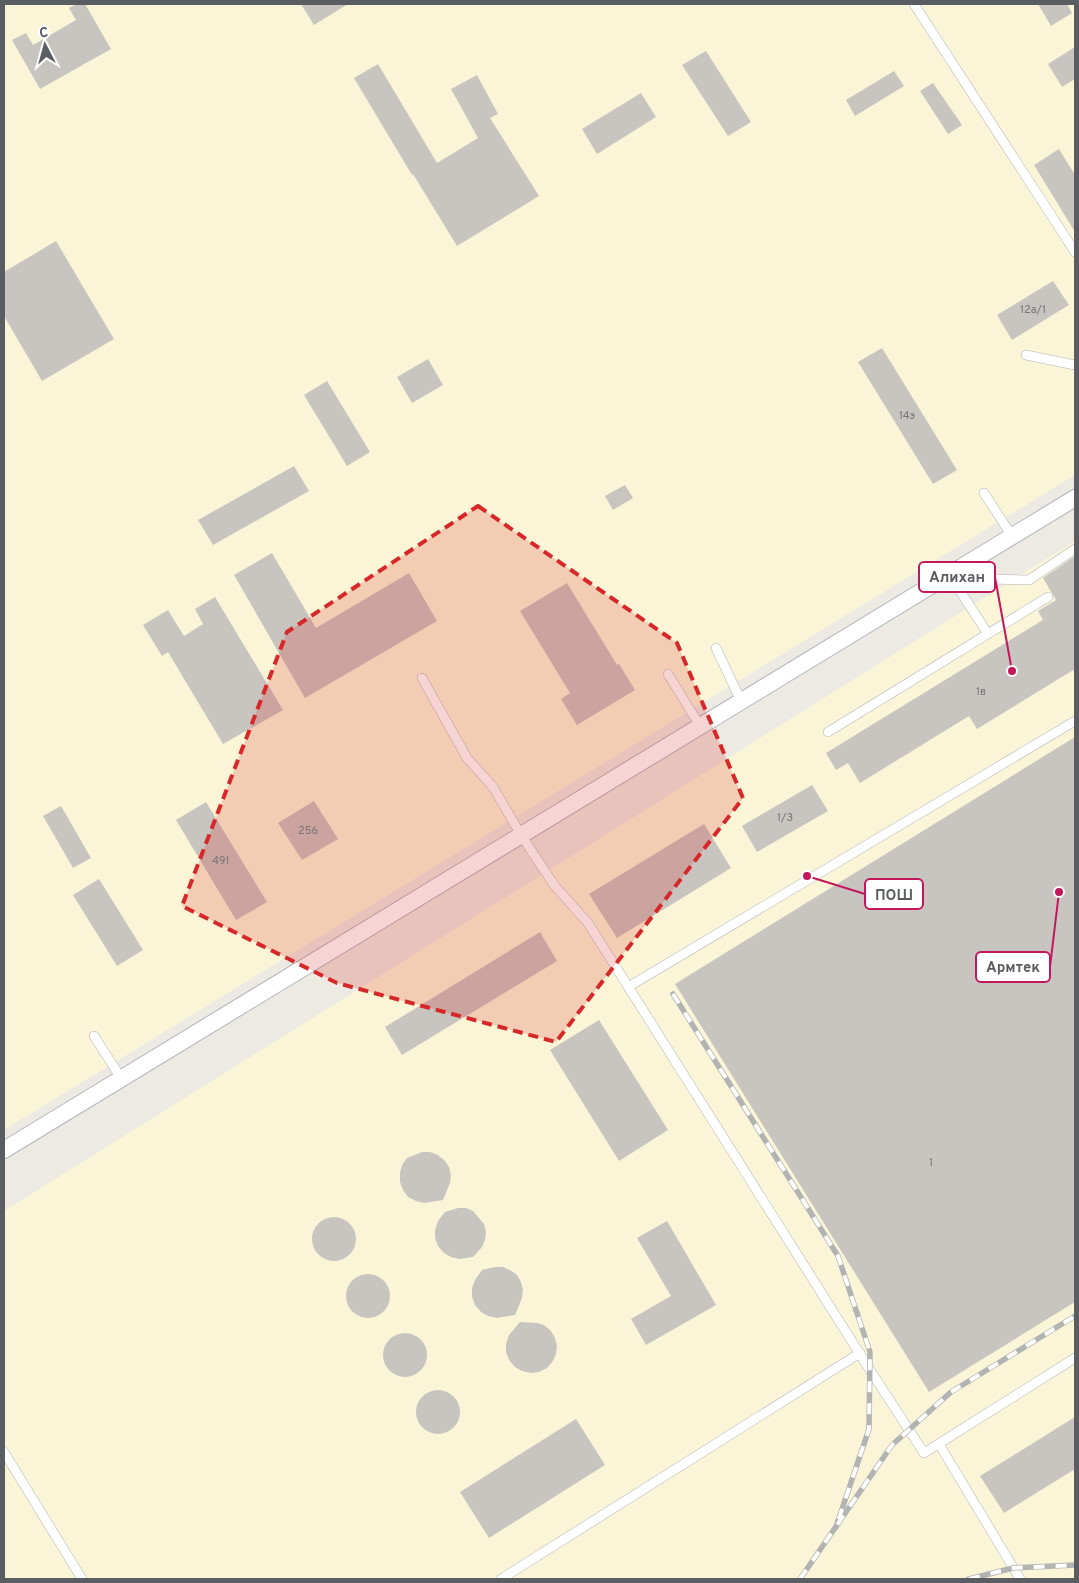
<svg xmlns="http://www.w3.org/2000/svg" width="1079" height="1583" font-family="Overpass,sans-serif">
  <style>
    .commercial { fill: #fbf5d8 }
    .building { fill: #c8c4bf }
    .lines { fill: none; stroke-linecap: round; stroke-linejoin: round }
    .service-casing { stroke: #b2b4b8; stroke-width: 10 }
    .minor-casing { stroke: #b2b4b8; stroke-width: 18 }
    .service { stroke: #fff; stroke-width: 9 }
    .minor { stroke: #fff; stroke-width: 16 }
    .rail-casing { stroke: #b2b3b3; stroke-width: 5.5 }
    .rail { stroke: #fff; stroke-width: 4; stroke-dasharray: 11; stroke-linecap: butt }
    .marked { fill: #d62828; fill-opacity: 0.2; stroke: #d62828; stroke-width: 4; stroke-dasharray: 10 6; stroke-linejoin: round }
    .labels { text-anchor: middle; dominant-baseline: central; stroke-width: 5; stroke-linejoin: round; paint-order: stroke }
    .number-label { font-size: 11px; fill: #767779 }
    .leader { fill: none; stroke: #c2185b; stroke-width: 2 }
    .callout-dot { fill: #c2185b; stroke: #fff; stroke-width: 2 }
    .callout { fill: #fff; stroke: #c2185b; stroke-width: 2 }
    .callout-label { font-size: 15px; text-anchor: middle; font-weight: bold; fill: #5a5d62 }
  </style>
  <rect width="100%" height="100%" fill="#eceae2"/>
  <!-- commercial -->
  <g class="commercial">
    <polygon points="4,4 1075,4 1075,475 4,1130"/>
    <polygon points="1075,541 1075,1579 4,1579 4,1211"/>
  </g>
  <!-- building -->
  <g class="building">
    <polygon points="77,4 85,4 111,49 40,89 12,40 26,33 33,45 76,20 69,8"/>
    <polygon points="301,4 348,4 314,25"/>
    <polygon points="1038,4 1067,4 1072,13 1051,26"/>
    <polygon points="1075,47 1075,79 1062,87 1048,64"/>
    <polygon points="706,51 751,122 728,136 682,65"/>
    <polygon points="378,64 437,163 478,138 451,89 477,75 498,114 490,118 539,196 457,246 413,174 412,175 354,78"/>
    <polygon points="894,71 904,86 855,116 846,100"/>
    <polygon points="933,83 962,125 948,134 920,91"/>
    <polygon points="641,93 656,117 597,154 582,129"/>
    <polygon points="1059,149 1075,175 1075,232 1034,165"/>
    <polygon points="56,241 114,339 42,381 4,316 4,272"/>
    <polygon points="1053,281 1069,305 1012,340 997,315"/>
    <polygon points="882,348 957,470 933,484 858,362"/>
    <polygon points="428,359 443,385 412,403 397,377"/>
    <polygon points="327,381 370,452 347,466 304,395"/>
    <polygon points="294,466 309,491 213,545 198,520"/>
    <polygon points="625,485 633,498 613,510 605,496"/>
    <polygon points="272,553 316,628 409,573 437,621 305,698 234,575"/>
    <polygon points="1075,556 1075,669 977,729 969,716 860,783 848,763 836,770 826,753 1043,620 1038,611 1056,600 1043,578"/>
    <polygon points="567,583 617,665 619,664 635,690 577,725 561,699 570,693 520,611"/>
    <polygon points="215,597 283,710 223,744 168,652 162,656 143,625 168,610 184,636 203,624 195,609"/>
    <polygon points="1075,737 1075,1302 929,1392 675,984"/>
    <polygon points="812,785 828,811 757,852 742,826"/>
    <polygon points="314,801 338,839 302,860 278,823"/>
    <polygon points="206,802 267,902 236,920 176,820"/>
    <polygon points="61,806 91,858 73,868 43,816"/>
    <polygon points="704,824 731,868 617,938 589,894"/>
    <polygon points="99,879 143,950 117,966 73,895"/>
    <polygon points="540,932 557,961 402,1055 385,1027"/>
    <polygon points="599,1020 668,1130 619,1161 550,1050"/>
    <polygon points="422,1152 430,1152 438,1155 444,1160 449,1167 451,1175 450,1183 443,1200 424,1203 416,1201 408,1197 403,1190 400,1182 400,1173 402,1165 407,1158"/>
    <polygon points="458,1208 466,1208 473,1211 484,1224 486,1232 485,1240 482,1247 473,1257 460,1259 451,1257 444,1253 438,1246 435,1238 435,1230 438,1221 445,1212"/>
    <circle cx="334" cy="1239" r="22"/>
    <polygon points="667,1221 716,1305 646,1345 631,1319 671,1296 637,1238"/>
    <polygon points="495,1267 503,1267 510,1270 517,1275 521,1282 523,1290 522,1298 515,1315 497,1318 488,1316 481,1312 475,1305 472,1297 472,1288 475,1280 482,1270"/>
    <circle cx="368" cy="1296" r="22"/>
    <polygon points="520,1322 537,1323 544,1325 551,1331 555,1338 557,1346 556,1354 553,1361 547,1368 539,1372 531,1373 522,1371 515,1367 509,1360 506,1352 506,1344 509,1335"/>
    <circle cx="405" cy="1355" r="22"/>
    <circle cx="438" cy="1412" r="22"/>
    <polygon points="1075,1417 1075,1469 1004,1513 980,1476"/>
    <polygon points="576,1419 605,1465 489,1538 460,1492"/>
  </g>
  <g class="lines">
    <!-- service casing -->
    <g class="service-casing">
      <g id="service">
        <polyline points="914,4 1075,252"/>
        <polyline points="1026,355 1075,365"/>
        <polyline points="984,493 1012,536"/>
        <polyline points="961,567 991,579 1029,580 1075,549"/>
        <polyline points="949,574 988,634"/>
        <polyline points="716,648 741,701"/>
        <polyline points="668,674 700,726"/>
        <polyline points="422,678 467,758 493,787 521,835 554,885 588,923 870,1370 924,1453 1075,1358"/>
        <polyline points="828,732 1048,597"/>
        <polyline points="628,987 1075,721"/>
        <polyline points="94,1036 121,1078"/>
        <polyline points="939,1444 1020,1579"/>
        <polyline points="4,1452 82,1579"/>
        <polyline points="501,1579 860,1353"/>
      </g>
    </g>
    <!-- minor casing -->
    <g class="minor-casing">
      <polyline id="minor" points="4,1150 1075,498"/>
    </g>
    <!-- service -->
    <use href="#service" class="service"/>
    <!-- minor -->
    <use href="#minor" class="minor"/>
    <!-- rail casing -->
    <g class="rail-casing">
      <g id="rail">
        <polyline points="673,994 838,1256 870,1352 869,1429 836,1527"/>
        <polyline points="800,1579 892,1445 951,1392 1075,1316"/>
        <polyline points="969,1579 1013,1568 1075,1565"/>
      </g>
    </g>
    <!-- rail -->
    <use href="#rail" class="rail"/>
  </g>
  <!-- marked area -->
  <path class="marked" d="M 478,506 L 677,643 L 743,798 L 556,1042 L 337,983 L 182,906 L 287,632 Z"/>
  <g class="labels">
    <!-- number labels -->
    <g class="number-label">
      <text x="1033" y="310">12а/1</text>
      <text x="907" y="416">14э</text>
      <text x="981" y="692">1в</text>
      <text x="785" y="818">1/3</text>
      <text x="308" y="831">256</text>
      <text x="221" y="861">491</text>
      <text x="931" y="1163">1</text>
    </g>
  </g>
  <!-- callouts -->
  <path class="leader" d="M1012 671L995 577M807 876L865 894M1059 892L1050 967"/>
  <g class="callout-dot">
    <circle cx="1012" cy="671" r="5"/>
    <circle cx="807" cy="876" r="5"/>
    <circle cx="1059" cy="892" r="5"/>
  </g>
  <g class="callout">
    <rect x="919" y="562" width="76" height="30" rx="5"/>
    <rect x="865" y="879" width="58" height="30" rx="5"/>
    <rect x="976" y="952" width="74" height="30" rx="5"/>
  </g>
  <g class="callout-label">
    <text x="957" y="582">Алихан</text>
    <text x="894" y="900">ПОШ</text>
    <text x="1013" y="972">Армтек</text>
  </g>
  <!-- border -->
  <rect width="1079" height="1583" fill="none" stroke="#5a5d62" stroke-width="10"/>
  <!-- north arrow -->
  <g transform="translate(45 45) rotate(354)" stroke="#ffffff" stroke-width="4" paint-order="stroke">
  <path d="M0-4L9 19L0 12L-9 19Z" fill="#5a5d62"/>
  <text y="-8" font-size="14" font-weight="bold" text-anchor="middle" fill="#5a5d62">С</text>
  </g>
</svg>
